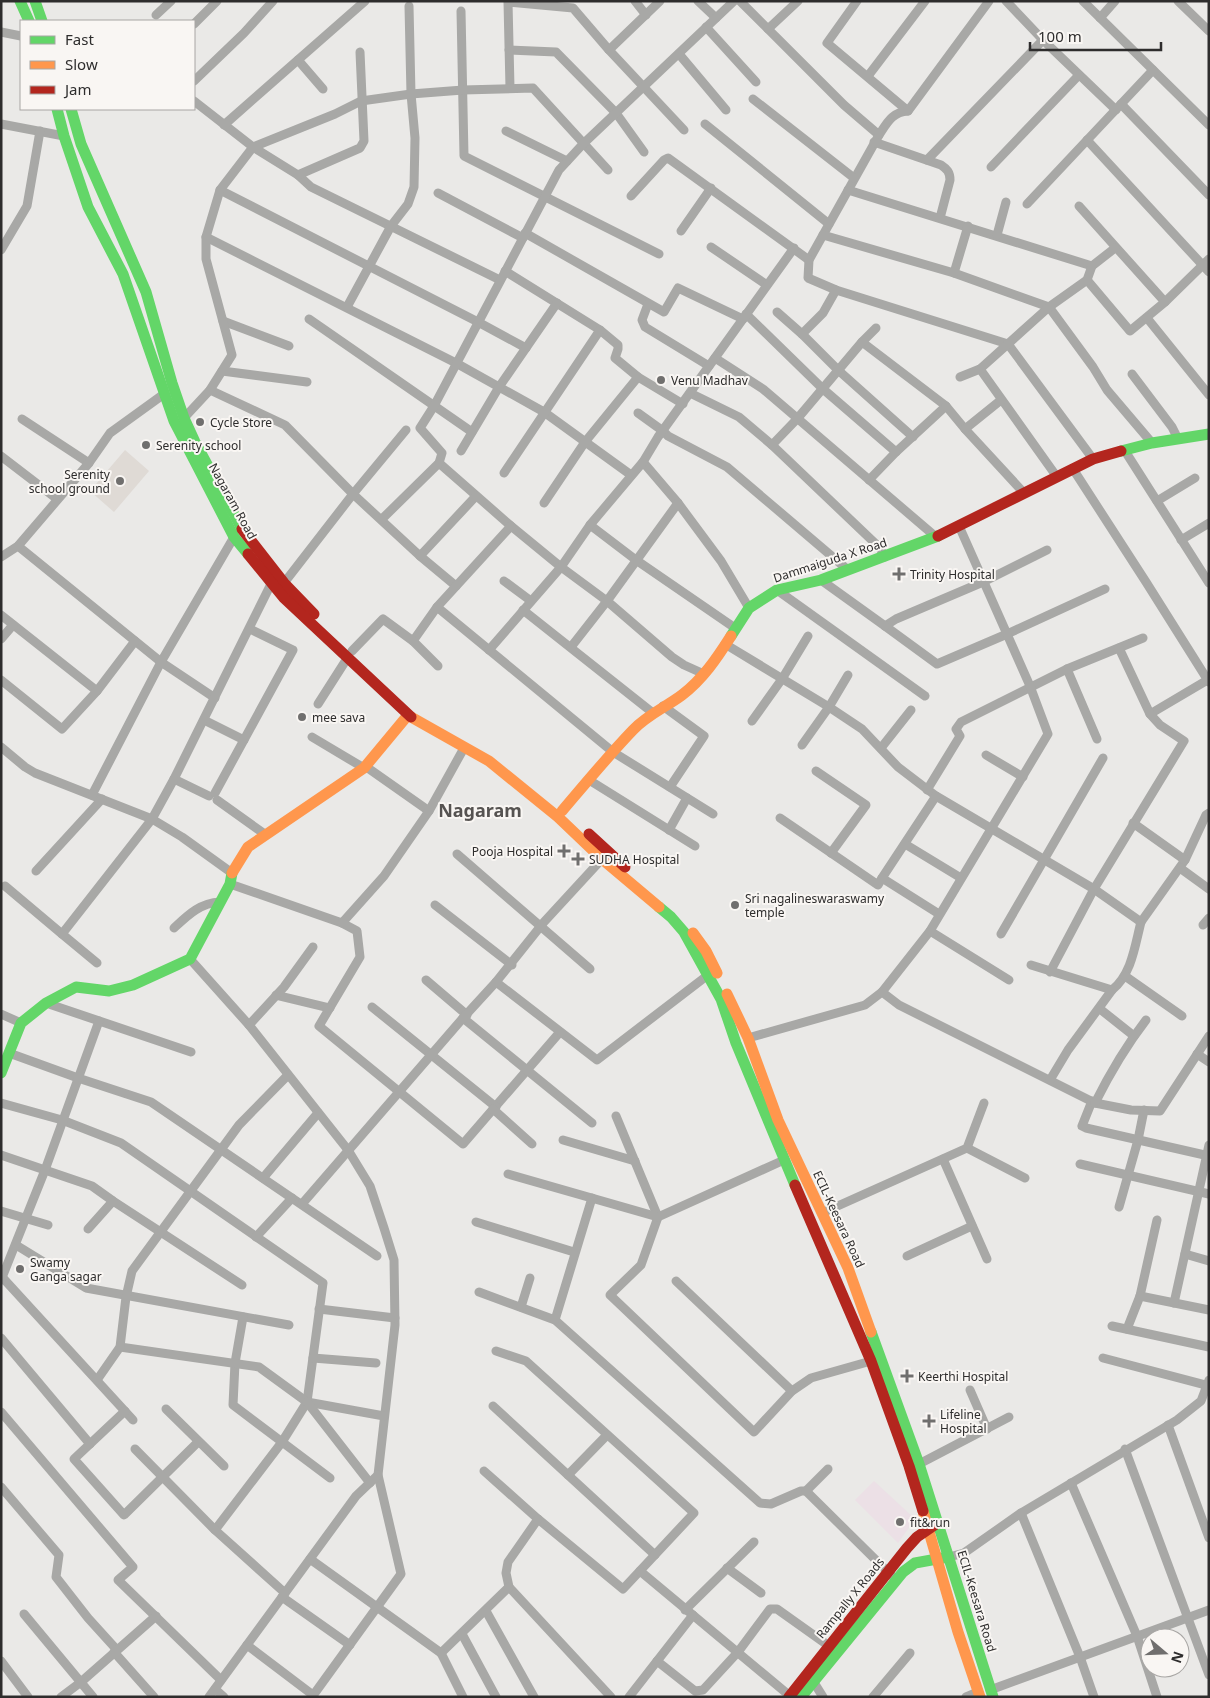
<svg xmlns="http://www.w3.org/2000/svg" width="1210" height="1698" font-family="'Noto Sans',sans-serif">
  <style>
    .commercial { fill: #ece0e6 }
    .built { fill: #dfdad5 }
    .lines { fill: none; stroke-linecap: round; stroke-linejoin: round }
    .street { stroke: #a8a8a6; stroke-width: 9 }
    .fast { stroke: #63d668; stroke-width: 11 }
    .slow { stroke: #ff974d; stroke-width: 11 }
    .jam { stroke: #b3261e; stroke-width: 11 }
    .poi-dot { fill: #706f6e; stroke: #f9f6f3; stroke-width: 2 }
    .labels { text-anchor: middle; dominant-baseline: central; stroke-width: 4; stroke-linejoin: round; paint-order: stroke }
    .poi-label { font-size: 12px; fill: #2e2d2d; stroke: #f9f6f3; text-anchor: start }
    .street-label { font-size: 12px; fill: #2e2d2d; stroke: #f9f6f3 }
    .district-label { font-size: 18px; font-weight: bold; fill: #565351; stroke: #f9f6f3 }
  </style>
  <rect width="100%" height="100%" fill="#eae9e7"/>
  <!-- commercial -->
  <polygon class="commercial" points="874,1481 915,1519 898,1543 855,1500"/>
  <!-- built -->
  <polygon class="built" points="125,450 149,471 114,512 90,491"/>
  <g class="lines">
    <!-- street -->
    <g class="street">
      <polyline points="635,1 646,15"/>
      <polyline points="698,1 716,18"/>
      <polyline points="740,1 844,105 879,135"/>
      <polyline points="857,1 827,43 908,111"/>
      <path d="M 989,1 L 908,111 C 892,112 887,123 879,135 L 809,260 L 808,278 L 836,290 L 1008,344 L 1093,459"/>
      <polyline points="1006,1 1043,40 1116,110"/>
      <polyline points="1083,1 1209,125"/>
      <polyline points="1178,1 1209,31"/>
      <polyline points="461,11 464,156 659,254"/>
      <polyline points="156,15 171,1"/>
      <polyline points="1100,18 1115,1"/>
      <polyline points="194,24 217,1"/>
      <polyline points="706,27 756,82"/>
      <polyline points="768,29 798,1"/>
      <polyline points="1,32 21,36"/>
      <polyline points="509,50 556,52 616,113 644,152"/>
      <polyline points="609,50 660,1"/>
      <polyline points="679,54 726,110"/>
      <polyline points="298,60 323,89"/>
      <polyline points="868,76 925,1"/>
      <polyline points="194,81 244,33 273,1"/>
      <polyline points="510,88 508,2 573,8 609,50 684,130"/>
      <polyline points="753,99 854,178"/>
      <polyline points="194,101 253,147 298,175 311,187 500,280"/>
      <polyline points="1121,104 1209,195"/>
      <polyline points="1,124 64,136"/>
      <polyline points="705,124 829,224"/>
      <polyline points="224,125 365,1"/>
      <polyline points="506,131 567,161"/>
      <polyline points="1087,140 1209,272"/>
      <path d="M 874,142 L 941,165 C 947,169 950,172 950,180 L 940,218"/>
      <polyline points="927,160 1043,40"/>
      <polyline points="991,167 1079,75"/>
      <polyline points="298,175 360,148 364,141 360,52"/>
      <polyline points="220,190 478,322 526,348"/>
      <polyline points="848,190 1092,266"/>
      <polyline points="438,193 523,238"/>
      <polyline points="631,196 664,160 668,158 809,260"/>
      <polyline points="1027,204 1153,70"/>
      <polyline points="1079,206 1165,302"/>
      <polyline points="681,231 711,188"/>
      <polyline points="525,233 664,312 678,288 743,319"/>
      <polyline points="823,235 954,273 1049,307 1093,367 1107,390 1152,443"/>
      <polyline points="997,235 1006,202"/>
      <polyline points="206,237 456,363 544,412 631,475"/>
      <polyline points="711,247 767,285"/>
      <polyline points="1,250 27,206 40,131"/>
      <polyline points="505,271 600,330 618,345 618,349 615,358 638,377 683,404"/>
      <polyline points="954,273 968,226"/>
      <polyline points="1087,280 1130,331 1165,302 1209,259"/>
      <polyline points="648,304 642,320 645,327 709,366"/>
      <polyline points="347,307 391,226 408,204 414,187 415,138 411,94 409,6"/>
      <polyline points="777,312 802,334 823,313 836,290"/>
      <polyline points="746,314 823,389 896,452"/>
      <polyline points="1147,318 1209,395"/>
      <polyline points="309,319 472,432"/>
      <polyline points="223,321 289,346"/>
      <polyline points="802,334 838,370 913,437"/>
      <polyline points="862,342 946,406 896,452 869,480"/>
      <polyline points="715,358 763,389 936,537"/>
      <polyline points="980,369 1057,477"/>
      <polyline points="222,371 307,382"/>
      <polyline points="1132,374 1172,427 1178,439"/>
      <polyline points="960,377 980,369 1049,307 1087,280 1092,266 1115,248"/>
      <polyline points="210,390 285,425 353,494 420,556 456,586"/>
      <polyline points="690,393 739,417 772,445 879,547 885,557"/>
      <polyline points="946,406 965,429 1024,493"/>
      <polyline points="638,413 663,431 668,436 727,467 848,570"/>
      <polyline points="184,418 210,390 232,355 206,259 206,237 220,190 253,147 335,114 361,101 411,94 463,90 533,88 608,170"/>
      <polyline points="22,419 89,463"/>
      <polyline points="965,429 1001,400"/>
      <polyline points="772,445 797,419 862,342 876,328"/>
      <polyline points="461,451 499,387 557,303"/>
      <polyline points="1125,451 1209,583"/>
      <polyline points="1,456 57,499"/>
      <polyline points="643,462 678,503 721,561 749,608"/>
      <polyline points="439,463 511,526 561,567 607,601 672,657 684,665 704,674"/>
      <polyline points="1073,469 1146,582 1209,682"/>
      <polyline points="504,473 600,330"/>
      <polyline points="1157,501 1195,478"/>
      <polyline points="544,503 585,442 638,377"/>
      <polyline points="382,519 439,463 442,453 420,428 434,406 559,170 583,144 734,1"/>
      <polyline points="590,525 636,560 735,628"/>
      <polyline points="1181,540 1209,523"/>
      <polyline points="18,546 161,662 215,698"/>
      <polyline points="1047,550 983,582 896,619 885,626 937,664 1007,634 1105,589"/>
      <polyline points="420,556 476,496"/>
      <polyline points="1,557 18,546 89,463 110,433 164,394"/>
      <polyline points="821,580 885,626"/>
      <polyline points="504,581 531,601"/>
      <polyline points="284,583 353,494 406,430"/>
      <polyline points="777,590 925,696"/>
      <polyline points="437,607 613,752 713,814"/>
      <polyline points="523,610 653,713"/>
      <polyline points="1,615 97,691"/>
      <polyline points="1,639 13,625"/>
      <polyline points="413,641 437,607 511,526"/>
      <polyline points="725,644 829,707 862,729 898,767 936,796 1094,889 1141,922 1185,860 1206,815 1209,813"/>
      <polyline points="571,647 607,601 678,503"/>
      <polyline points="489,650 561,567 590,525 643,462 658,437 794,248"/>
      <polyline points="352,651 383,619 413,641 438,666"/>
      <polyline points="1067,669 1097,739"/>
      <polyline points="1,680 62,729 97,691 135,641"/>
      <polyline points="318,704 348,657"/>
      <polyline points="663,706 704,736 670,787"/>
      <polyline points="1150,714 1209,679"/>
      <polyline points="204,720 244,740"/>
      <polyline points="752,721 782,679 808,636"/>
      <polyline points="312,737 364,768"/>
      <polyline points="802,745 829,707 848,675"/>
      <polyline points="1,747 25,767 35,773 152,819 182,837 232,873"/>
      <polyline points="881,748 911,710"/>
      <polyline points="986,755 1023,777"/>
      <polyline points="365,766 429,811"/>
      <polyline points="816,771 866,805 831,853"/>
      <polyline points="174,779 209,796"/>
      <polyline points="589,780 695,846"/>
      <polyline points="927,790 960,736 956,729 961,722 1067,669 1143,638"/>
      <polyline points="215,793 293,650 250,629"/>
      <polyline points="92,795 161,662 234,537"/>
      <polyline points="936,796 882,878 939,914"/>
      <polyline points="217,800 266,835"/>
      <polyline points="780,818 878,885 882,878"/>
      <polyline points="1133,823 1185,860"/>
      <polyline points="669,830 687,798"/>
      <polyline points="905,844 961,878"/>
      <polyline points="457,854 590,969"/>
      <polyline points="1180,868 1209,889"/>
      <polyline points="36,871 102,799"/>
      <polyline points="230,884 342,923 384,876 429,811 464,748"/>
      <polyline points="5,886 62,934"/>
      <polyline points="435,905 512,965"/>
      <polyline points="342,923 357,931 360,957 319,1026 463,1144 560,1032"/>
      <polyline points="1203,925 1209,918"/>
      <path d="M 174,928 C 188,915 200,903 220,902"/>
      <polyline points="930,931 1009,980"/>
      <polyline points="1001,934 1103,758"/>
      <polyline points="190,959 249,1025 348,1150 370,1186 384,1228 394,1260 395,1325 378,1475 401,1574 312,1697"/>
      <polyline points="97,963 62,934 152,819 174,779 271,584"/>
      <path d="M 1031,965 L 1112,990 C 1132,974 1135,945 1141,922"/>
      <polyline points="1050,972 1094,889 1184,741 1160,725 1150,714 1119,648"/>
      <polyline points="1125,976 1182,1016"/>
      <polyline points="426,980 467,1015"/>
      <polyline points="496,982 597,1060 708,975"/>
      <polyline points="882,992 899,1005 1095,1103 1131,1110 1160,1111 1209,1036"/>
      <polyline points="276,995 330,1008"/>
      <polyline points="46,1003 191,1052"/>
      <polyline points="372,1007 496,1107"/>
      <polyline points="1100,1009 1134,1036"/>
      <polyline points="1,1014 21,1023"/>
      <polyline points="463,1018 592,1123"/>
      <polyline points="249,1025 284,987 313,947"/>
      <polyline points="748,1038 865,1005 882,992 930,931 1048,734 1030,686 959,526"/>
      <polyline points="9,1053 78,1078 151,1102 377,1256"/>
      <polyline points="1197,1054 1209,1062"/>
      <polyline points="1050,1080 1068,1050 1112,990"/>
      <polyline points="1092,1101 1082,1126 1086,1128 1209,1156"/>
      <polyline points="1,1103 62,1120 121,1143 323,1283 307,1402 282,1442 215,1530"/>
      <path d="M 1095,1103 C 1110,1073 1126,1046 1146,1020"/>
      <polyline points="493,1109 532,1144"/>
      <polyline points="616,1116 658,1217 641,1265 610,1295 754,1432 792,1391 811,1378 871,1361"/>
      <polyline points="563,1140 635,1161"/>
      <polyline points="967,1148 1025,1178"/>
      <polyline points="1,1155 92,1186 113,1201 242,1285"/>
      <polyline points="943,1159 987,1259"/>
      <polyline points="1080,1164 1209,1194"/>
      <polyline points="508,1174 658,1217 784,1160"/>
      <polyline points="263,1178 318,1113"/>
      <polyline points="302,1204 463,1018 496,982 544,922 602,859"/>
      <polyline points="1119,1207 1138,1140 1144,1110"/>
      <polyline points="1,1211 48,1225"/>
      <polyline points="822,1213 967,1148 984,1103"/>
      <polyline points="1157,1220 1140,1296 1209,1310"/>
      <polyline points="476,1222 574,1252"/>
      <polyline points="88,1229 113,1201"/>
      <polyline points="256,1237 292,1198"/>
      <polyline points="16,1245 86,1288 289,1325"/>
      <polyline points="1185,1254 1209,1261"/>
      <polyline points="907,1256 972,1226"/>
      <polyline points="3,1278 133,1420"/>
      <polyline points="1,1280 45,1170 99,1021"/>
      <polyline points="676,1281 792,1391"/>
      <polyline points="479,1292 555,1320 760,1503 771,1504 801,1491 806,1491 892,1576"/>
      <polyline points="1174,1303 1209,1145"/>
      <polyline points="521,1307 530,1278"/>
      <polyline points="319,1309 395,1318"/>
      <polyline points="243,1317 235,1363 233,1405 330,1478"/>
      <polyline points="555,1320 592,1198"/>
      <polyline points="1112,1326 1209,1347"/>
      <polyline points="1127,1329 1140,1296"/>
      <polyline points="1,1338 90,1444"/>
      <polyline points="120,1347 259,1367 307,1402 384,1416"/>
      <polyline points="313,1358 376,1363"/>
      <polyline points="1103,1358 1209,1386"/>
      <polyline points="97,1380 120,1347 126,1297 132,1271 239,1125 288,1075"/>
      <polyline points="970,1390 987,1429"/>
      <polyline points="307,1402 370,1483"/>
      <polyline points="493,1406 655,1555"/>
      <polyline points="166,1409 224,1466"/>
      <polyline points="125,1411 74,1459 124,1515 198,1442"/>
      <polyline points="1,1412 133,1567 118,1580 221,1680"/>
      <polyline points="1168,1425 1209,1538"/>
      <polyline points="135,1449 215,1530 285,1593"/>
      <polyline points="1125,1449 1209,1675"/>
      <polyline points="919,1464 1009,1417"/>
      <polyline points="484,1471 538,1519 623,1589 694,1513 526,1361 496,1351"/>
      <polyline points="568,1475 607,1435"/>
      <polyline points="1071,1483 1137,1636 1157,1697"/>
      <polyline points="1,1487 59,1555 56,1577 88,1618 117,1650"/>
      <polyline points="806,1491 828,1469"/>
      <polyline points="1021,1513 1080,1657 1094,1697"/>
      <polyline points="538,1519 508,1562 506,1573 509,1587 611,1697"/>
      <polyline points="949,1557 964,1553 1021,1513 1177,1420 1201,1401 1209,1380"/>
      <polyline points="310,1559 441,1653 509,1587"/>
      <polyline points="727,1568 761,1593"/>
      <polyline points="640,1571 790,1696"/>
      <polyline points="282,1597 350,1645"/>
      <polyline points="685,1610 754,1542"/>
      <polyline points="486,1611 534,1697"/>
      <polyline points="24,1614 93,1697"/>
      <polyline points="462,1634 496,1697"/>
      <polyline points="247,1645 313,1695"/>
      <polyline points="114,1652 154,1697"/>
      <polyline points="441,1653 463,1697"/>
      <polyline points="1,1661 28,1697"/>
      <polyline points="657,1661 695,1691 703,1690 738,1652 770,1609 777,1609 829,1646"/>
      <polyline points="813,1681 823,1697"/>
      <polyline points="215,1689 224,1697"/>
      <polyline points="990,1690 1209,1610"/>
      <polyline points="61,1697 81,1682 156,1616"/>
      <polyline points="209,1697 356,1496 378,1475"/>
      <polyline points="629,1697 693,1615"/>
      <polyline points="873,1697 910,1653"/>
      <polyline points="966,1697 978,1692"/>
    </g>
    <!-- fast -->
    <g class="fast">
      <polyline points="20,1 29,21"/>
      <polyline points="35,1 42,21"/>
      <polyline points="57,109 64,136 88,207 123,274 174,421 234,537 248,554"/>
      <polyline points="71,109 81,144 146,292 172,383 184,418 195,442 242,529"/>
      <polyline points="1121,451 1152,443 1209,434"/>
      <polyline points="731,636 749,608 777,590 821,580 938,536"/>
      <polyline points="659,907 671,917 684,932 721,999 736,1043 795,1185"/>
      <polyline points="1,1073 21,1023 46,1003 76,987 109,991 133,985 190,959 230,884 232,873"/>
      <polyline points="871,1332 919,1464 993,1697"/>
      <polyline points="801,1697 903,1572 915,1563 948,1557"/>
    </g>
    <!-- slow -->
    <g class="slow">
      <polyline points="411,717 489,761 558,817 602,859 659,907"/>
      <path d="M 562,811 C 585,784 608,756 633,730 C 647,715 666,707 682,695 C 703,679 717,658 731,636"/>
      <polyline points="232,873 248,847 364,768 408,715"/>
      <polyline points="693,933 706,951 717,973"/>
      <polyline points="727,994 748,1038 778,1120 848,1268 871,1332"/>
      <polyline points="923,1511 958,1632 980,1697"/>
    </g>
    <!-- jam -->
    <g class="jam">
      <polyline points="242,529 284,583 314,614"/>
      <polyline points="938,536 1093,459 1121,451"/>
      <polyline points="248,554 284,598 411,717"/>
      <polyline points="589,834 625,867"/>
      <polyline points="795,1185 871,1361 909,1466 923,1511"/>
      <polyline points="789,1697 907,1548 917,1537 936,1524"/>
    </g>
  </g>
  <!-- markers -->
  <g class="poi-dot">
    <circle cx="661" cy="380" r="5"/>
    <circle cx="200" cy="422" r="5"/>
    <circle cx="146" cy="445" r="5"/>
    <circle cx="120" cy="481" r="5"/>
    <path d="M896.5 566.5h5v5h5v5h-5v5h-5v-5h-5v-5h5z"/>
    <circle cx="302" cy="717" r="5"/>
    <path d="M561.5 843.5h5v5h5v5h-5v5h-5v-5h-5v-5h5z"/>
    <path d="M575.5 851.5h5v5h5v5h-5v5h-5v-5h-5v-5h5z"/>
    <circle cx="735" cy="905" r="5"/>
    <circle cx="20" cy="1269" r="5"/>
    <path d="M904.5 1368.5h5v5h5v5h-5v5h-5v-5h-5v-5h5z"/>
    <path d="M926.5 1413.5h5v5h5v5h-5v5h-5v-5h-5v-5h5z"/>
    <circle cx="900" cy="1522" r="5"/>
  </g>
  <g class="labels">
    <!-- poi labels -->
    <g class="poi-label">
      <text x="671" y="380">Venu Madhav</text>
      <text x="210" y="422">Cycle Store</text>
      <text x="156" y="445">Serenity school</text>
      <text x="110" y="474" text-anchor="end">Serenity<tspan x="110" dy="14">school ground</tspan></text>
      <text x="910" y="574">Trinity Hospital</text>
      <text x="312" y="717">mee sava</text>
      <text x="553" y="851" text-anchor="end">Pooja Hospital</text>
      <text x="589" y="859">SUDHA Hospital</text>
      <text x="745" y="898">Sri nagalineswaraswamy<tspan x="745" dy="14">temple</tspan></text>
      <text x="30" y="1262">Swamy<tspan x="30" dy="14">Ganga sagar</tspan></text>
      <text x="918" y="1376">Keerthi Hospital</text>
      <text x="940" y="1414">Lifeline<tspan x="940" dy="14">Hospital</tspan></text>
      <text x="910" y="1522">fit&amp;run</text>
    </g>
    <!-- street labels -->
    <g class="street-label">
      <text transform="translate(233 501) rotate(61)">Nagaram Road</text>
      <text transform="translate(830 560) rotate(-18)">Dammaiguda X Road</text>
      <text transform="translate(839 1219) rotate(65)">ECIL-Keesara Road</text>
      <text transform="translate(850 1598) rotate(-51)">Rampally X Roads</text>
      <text transform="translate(977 1601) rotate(73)">ECIL-Keesara Road</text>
    </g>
    <!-- district labels -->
    <g class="district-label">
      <text x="480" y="810">Nagaram</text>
    </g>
  </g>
  <!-- border -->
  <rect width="1210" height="1698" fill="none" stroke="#2e2d2d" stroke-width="5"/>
  <!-- legend -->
  <rect x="20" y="20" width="175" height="90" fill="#f9f6f3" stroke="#a8a6a4"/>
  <rect x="30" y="36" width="25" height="8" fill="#63d668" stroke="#a8a6a4"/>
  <text x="65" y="45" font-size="15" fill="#2e2d2d">Fast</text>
  <rect x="30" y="61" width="25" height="8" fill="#ff974d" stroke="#a8a6a4"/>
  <text x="65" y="70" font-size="15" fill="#2e2d2d">Slow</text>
  <rect x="30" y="86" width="25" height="8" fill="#b3261e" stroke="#a8a6a4"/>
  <text x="65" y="95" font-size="15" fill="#2e2d2d">Jam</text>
  <!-- north arrow -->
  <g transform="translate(1165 1653) rotate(109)"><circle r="24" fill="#f9f6f3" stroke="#a8a6a4"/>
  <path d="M0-4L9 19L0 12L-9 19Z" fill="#706f6e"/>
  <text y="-8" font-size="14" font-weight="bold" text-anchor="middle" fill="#2e2d2d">N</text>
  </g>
  <!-- scale -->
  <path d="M1030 42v8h131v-8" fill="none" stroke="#2e2d2d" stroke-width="2.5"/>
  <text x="1038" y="42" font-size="15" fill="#2e2d2d" stroke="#f9f6f3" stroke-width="4" paint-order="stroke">100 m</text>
</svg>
